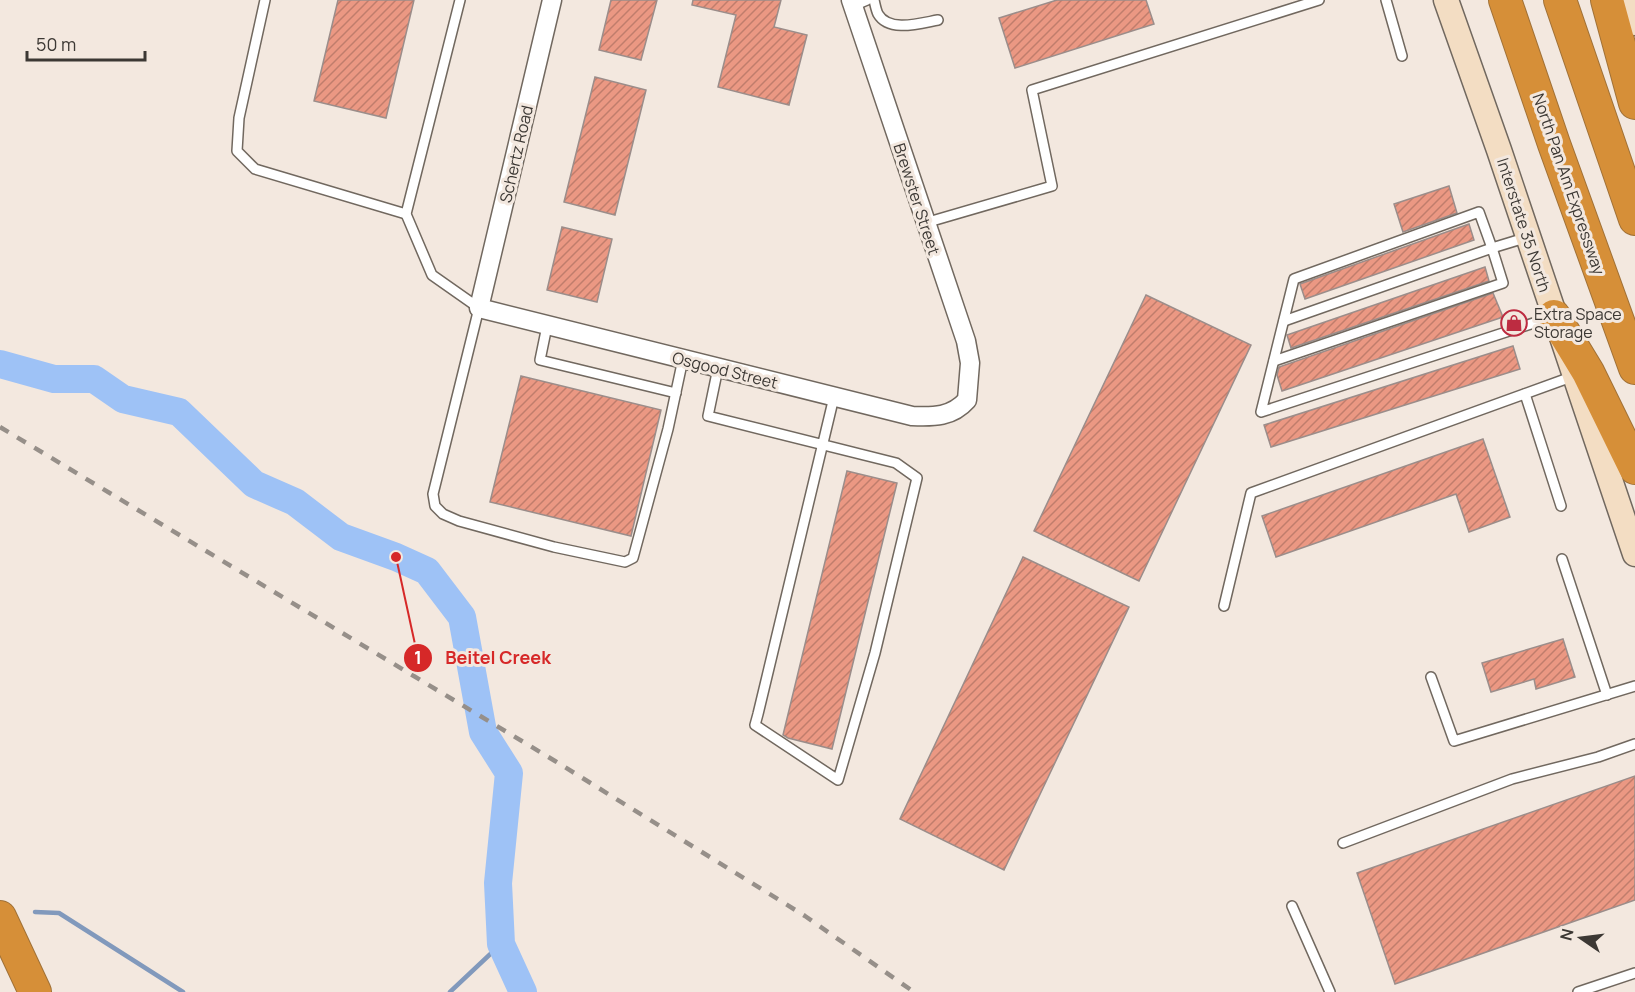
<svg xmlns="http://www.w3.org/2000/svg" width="1635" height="992" font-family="Manrope,sans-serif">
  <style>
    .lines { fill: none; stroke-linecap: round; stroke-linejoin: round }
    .stream { stroke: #8199bc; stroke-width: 4.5 }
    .river { stroke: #9ec2f6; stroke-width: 28 }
    .building { fill: url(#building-hatch); stroke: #9b8d8a; stroke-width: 1.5 }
    .lane-casing { stroke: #71685f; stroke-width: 12 }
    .street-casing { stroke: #71685f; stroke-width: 21 }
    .secondary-casing { stroke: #71685f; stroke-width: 27 }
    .highway-casing { stroke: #a07137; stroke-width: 34 }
    .lane { stroke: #fff; stroke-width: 9 }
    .street { stroke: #fff; stroke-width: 18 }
    .secondary { stroke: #f3ddc3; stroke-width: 24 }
    .highway { stroke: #d68f38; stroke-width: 32 }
    .rail { stroke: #968f89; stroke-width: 4.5; stroke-dasharray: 10 10; stroke-linecap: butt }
    .labels { text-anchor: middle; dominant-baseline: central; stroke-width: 6; stroke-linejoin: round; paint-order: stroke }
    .street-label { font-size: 16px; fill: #3c3834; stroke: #f3e8df }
    .poi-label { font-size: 16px; fill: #3c3834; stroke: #f3e8df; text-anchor: start }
    .leader { fill: none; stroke: #d62828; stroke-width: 2 }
    .callout-dot { fill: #d62828; stroke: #f3e8df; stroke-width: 2 }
    .mark-label { font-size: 18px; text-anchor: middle; font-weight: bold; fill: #fff }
    .callout-label { font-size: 18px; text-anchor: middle; font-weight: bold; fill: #d62828; stroke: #f3e8df; stroke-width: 6; stroke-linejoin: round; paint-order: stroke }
  </style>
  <defs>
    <pattern id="building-hatch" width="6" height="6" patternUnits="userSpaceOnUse" patternTransform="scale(1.5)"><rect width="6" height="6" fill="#eb9883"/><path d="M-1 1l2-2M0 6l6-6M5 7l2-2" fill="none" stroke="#c07d6c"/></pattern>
  </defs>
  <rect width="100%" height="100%" fill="#f3e8df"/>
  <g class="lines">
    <!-- stream -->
    <g class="stream">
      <polyline points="35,912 59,913 183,992"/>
      <polyline points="450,992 501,944"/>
    </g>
    <!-- river -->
    <polyline class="river" points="0,364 54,379 94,379 123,399 179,412 254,484 295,502 341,537 396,557 427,571 462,617 483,732 509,773 498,883 501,944 523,992"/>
  </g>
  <!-- building -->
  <g class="building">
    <polygon points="338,0 414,0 386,118 314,101"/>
    <polygon points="611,0 657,0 641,60 599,50"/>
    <polygon points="693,0 781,0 774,27 807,35 789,105 718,87 736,15 692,5"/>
    <polygon points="1057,0 1146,0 1154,24 1015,68 999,18"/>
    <polygon points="595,77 646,90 615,215 564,202"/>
    <polygon points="1449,186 1457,213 1403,232 1394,204"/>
    <polygon points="1469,224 1474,240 1305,299 1300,284"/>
    <polygon points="562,227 612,239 597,302 547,290"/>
    <polygon points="1485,267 1489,281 1291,348 1287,335"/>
    <polygon points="1493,293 1503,317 1282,391 1277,375 1279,367"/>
    <polygon points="1146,295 1251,345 1139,581 1034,531"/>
    <polygon points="1513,346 1520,369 1271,447 1264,425"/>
    <polygon points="521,376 661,410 631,536 490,502"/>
    <polygon points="1483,439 1510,517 1469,532 1456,494 1276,557 1262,516"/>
    <polygon points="847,471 897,483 832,749 788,738 783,735"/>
    <polygon points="1023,557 1129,607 1004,870 900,819"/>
    <polygon points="1563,639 1575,677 1536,689 1534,679 1491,692 1482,663"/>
    <polygon points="1635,776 1635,900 1395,984 1357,873"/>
  </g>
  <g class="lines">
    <!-- lane casing -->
    <g class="lane-casing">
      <g id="lane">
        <polyline points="265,0 239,118 237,151 255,169 406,214"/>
        <polyline points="460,0 406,214 432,275 479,308 433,494 435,506 443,514 459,521 554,547 625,562 633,558 668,429 683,359"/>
        <path d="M 874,0 C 875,4 876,10 878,14 C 889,33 921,23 938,20"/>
        <polyline points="1386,0 1402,56"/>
        <polyline points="853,6 867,0"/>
        <polyline points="925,223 1052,186 1032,90 1319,0"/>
        <polyline points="1528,237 1492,248 1479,212 1294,279 1261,412 1549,318"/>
        <polyline points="547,326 540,360 676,393"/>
        <polyline points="1274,361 1503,283 1492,248 1284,321"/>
        <polyline points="718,368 708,416 896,463 917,478 875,653 838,780 755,725 758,714 834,397"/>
        <polyline points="1525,394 1561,506"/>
        <polyline points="1562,559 1607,695"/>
        <polyline points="1224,606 1251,493 1574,376"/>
        <polyline points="1431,677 1454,741 1635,686"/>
        <polyline points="1343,843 1512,779 1598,757 1635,744"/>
        <polyline points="1292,906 1330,992"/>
        <polyline points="1578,992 1635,973"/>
      </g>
    </g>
    <!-- street casing -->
    <g class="street-casing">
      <path id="street" d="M 552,0 L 479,308 L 912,416 C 934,417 952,417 967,400 L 970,363 L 966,341 L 851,0"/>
    </g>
    <!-- secondary casing -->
    <g class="secondary-casing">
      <g id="secondary">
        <polyline points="1446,0 1499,150 1635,554"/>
        <polyline points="1627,0 1635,23"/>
      </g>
    </g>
    <!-- highway casing -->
    <g class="highway-casing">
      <g id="highway">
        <polyline points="1505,0 1554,144 1635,368"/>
        <polyline points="1560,0 1635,219"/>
        <polyline points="1607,0 1635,103"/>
        <polyline points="1554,316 1588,372 1635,468"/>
        <polyline points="0,917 35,992"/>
      </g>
    </g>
    <!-- lane -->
    <use href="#lane" class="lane"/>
    <!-- street -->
    <use href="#street" class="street"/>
    <!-- secondary -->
    <use href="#secondary" class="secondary"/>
    <!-- highway -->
    <use href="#highway" class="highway"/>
    <!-- rail -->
    <polyline class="rail" points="0,427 555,761 805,916 914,992"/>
  </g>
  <!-- icons -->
  <defs>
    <g id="shop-ring" transform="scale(1.35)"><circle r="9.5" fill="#f3e8df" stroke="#bd2c41" stroke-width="1.5"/><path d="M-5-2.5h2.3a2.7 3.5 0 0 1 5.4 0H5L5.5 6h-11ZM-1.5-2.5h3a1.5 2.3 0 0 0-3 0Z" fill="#bd2c41"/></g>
  </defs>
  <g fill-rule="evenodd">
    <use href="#shop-ring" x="1514" y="323"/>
  </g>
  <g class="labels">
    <!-- street labels -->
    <g class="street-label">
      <text transform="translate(516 154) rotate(-77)">Schertz Road</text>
      <text transform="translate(1569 184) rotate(71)">North Pan Am Expressway</text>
      <text transform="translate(917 199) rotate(72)">Brewster Street</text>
      <text transform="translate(1524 225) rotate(72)">Interstate 35 North</text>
      <text transform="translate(725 370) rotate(14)">Osgood Street</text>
    </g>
    <!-- poi labels -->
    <g class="poi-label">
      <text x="1534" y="314">Extra Space<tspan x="1534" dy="18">Storage</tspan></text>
    </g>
  </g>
  <!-- callouts -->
  <path class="leader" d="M396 557L418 658"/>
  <g class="callout-dot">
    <circle cx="396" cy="557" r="6"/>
    <circle cx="418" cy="658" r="15"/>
  </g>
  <g class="mark-label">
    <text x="418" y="664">1</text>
  </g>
  <g class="callout-label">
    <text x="498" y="664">Beitel Creek</text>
  </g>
  <!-- north arrow -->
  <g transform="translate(1581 938) rotate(284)" stroke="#f3e8df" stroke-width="4.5" paint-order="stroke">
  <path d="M0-4.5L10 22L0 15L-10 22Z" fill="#3c3834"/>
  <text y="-9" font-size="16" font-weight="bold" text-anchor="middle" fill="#3c3834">N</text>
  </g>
  <!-- scale -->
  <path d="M27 51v9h118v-9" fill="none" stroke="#3c3834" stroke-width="3"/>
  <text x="36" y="51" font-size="18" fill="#3c3834" stroke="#f3e8df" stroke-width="4.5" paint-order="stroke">50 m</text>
</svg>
